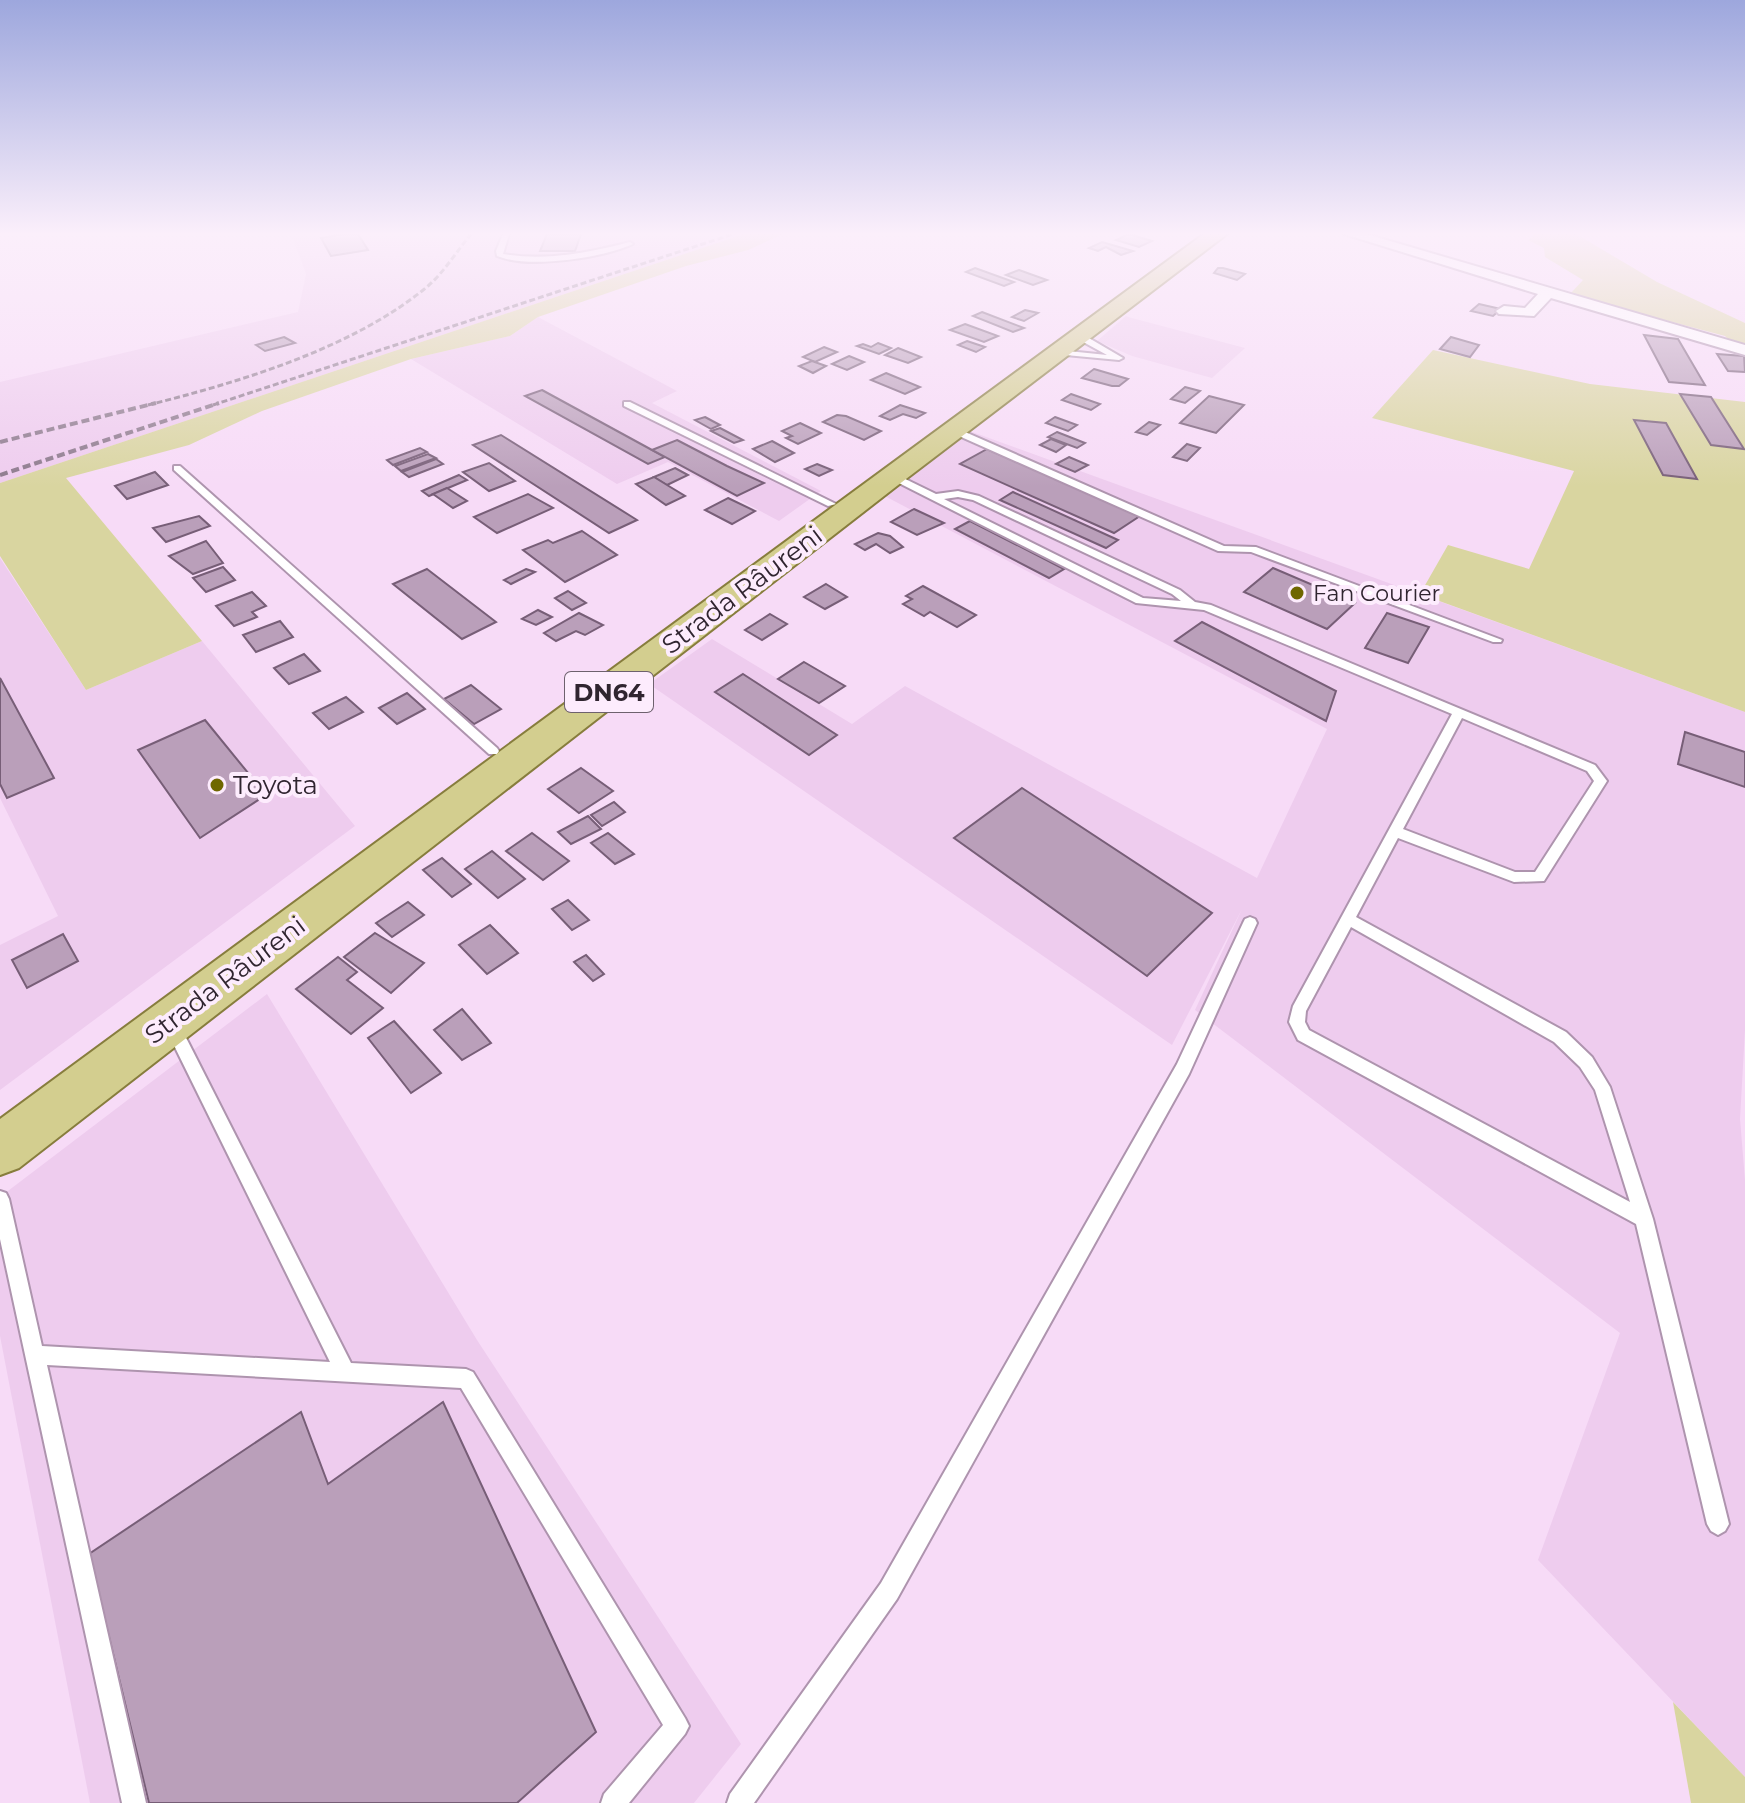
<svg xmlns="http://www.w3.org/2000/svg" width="1745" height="1803" font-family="Montserrat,sans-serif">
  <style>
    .built { fill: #ece }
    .green { fill: #d9d5a0 }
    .building { fill: #ba9fba; stroke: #775e77; stroke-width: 2 }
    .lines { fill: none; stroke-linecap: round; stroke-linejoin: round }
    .service-casing { stroke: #ae94ae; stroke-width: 4 }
    .minor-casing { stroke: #ae94ae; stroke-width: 4 }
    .primary-casing { stroke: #877d3d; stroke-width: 4 }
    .service { fill: #fff; fill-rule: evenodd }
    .minor { fill: #fff; fill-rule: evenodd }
    .primary { fill: #d3ce8f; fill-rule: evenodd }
    .rail-far1 { stroke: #8c798c; stroke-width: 3; stroke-dasharray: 6 3; stroke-linecap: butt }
    .rail { stroke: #8c798c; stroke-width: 4; stroke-dasharray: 8 4; stroke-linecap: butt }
    .poi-dot { fill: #6f6700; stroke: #fdecfd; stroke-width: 3 }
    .labels { text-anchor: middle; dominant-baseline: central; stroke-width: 8; stroke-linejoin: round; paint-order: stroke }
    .far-poi-label { font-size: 22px; fill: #302530; stroke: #fdecfd; text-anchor: start }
    .shield { fill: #fdecfd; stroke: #6e616e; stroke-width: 2 }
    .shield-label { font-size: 24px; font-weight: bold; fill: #302530 }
    .street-label { font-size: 26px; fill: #302530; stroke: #fdecfd }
    .poi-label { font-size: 26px; fill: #302530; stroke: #fdecfd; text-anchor: start }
  </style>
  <rect width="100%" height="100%" fill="#f7dbf7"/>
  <!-- built -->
  <g class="built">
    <polygon points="291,234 744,234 0,483 0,382 298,312 306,274"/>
    <polygon points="1126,316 1128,317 1245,348 1212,378 1132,356 1097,341"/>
    <polygon points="538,317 677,391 652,403 821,491 779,521 668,462 617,484 411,359 510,336"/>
    <polygon points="964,429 1745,712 1745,1030 1740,1119 1745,1180 1745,1777 1538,1560 1620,1333 1195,1010 1242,909 1172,1045 649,684 712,639 852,724 905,686 1257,878 1327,729 879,493"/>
    <polygon points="0,558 86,690 202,641 355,826 0,1090 0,945 58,916 0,798"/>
    <polygon points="267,994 477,1340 741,1744 694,1803 90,1803 0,1336 0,1197"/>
  </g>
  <!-- green -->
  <g class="green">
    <polygon points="744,234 783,234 748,250 686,266 538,317 510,336 411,359 262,411 189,445 66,478 202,641 86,690 0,556 0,483"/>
    <polygon points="1535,234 1576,234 1657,282 1745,323 1745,356 1725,336 1574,296 1571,293 1583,280 1545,257 1544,248 1528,240"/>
    <polygon points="1433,350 1590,384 1745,402 1745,712 1420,594 1448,545 1529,569 1574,471 1372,418"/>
    <polygon points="1673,1702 1745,1777 1745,1803 1691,1803"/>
  </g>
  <!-- building -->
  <g class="building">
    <polygon points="344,234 358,234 368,250 331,256 321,238"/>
    <polygon points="547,234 581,234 575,251 540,251"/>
    <polygon points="1129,234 1152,241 1139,247 1116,240"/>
    <polygon points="1102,242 1133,251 1121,255 1106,247 1098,251 1089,248"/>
    <polygon points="975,268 1014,282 1004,286 966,272"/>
    <polygon points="1218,268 1223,268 1245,274 1237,280 1214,273"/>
    <polygon points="1019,270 1047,280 1033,285 1006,275"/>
    <polygon points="1479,304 1501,309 1493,316 1471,311"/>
    <polygon points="1025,310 1038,313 1024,321 1012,317"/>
    <polygon points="982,312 1024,328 1013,332 973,316"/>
    <polygon points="965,324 998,336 984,342 950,330"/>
    <polygon points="1644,335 1678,339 1705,385 1669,382"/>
    <polygon points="284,337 295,343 265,351 256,345"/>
    <polygon points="1451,337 1479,345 1470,357 1440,349"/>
    <polygon points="967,341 985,347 976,352 958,345"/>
    <polygon points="878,343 891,348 879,354 857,346 863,344 871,347"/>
    <polygon points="824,347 837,352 815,362 803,357"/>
    <polygon points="898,348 921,357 908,363 885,355"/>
    <polygon points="1717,354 1744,356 1745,372 1728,371"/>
    <polygon points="849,356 864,362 847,370 832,364"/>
    <polygon points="812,361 826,366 813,373 799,366"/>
    <polygon points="1094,369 1128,379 1119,386 1112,386 1082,378"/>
    <polygon points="886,373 920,387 905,394 871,380"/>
    <polygon points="1185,387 1200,391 1185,403 1171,399"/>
    <polygon points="542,390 652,450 665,457 648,464 525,396"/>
    <polygon points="1071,394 1100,404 1091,410 1062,400"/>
    <polygon points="1680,394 1711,397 1744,449 1711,445"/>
    <polygon points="1209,396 1244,405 1216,433 1180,423"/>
    <polygon points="900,405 925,413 916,418 903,414 890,420 880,416"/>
    <polygon points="837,415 846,416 881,431 864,440 823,422"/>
    <polygon points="705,417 720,425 711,429 695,420"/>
    <polygon points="1055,417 1077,425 1068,431 1046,423"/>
    <polygon points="1634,420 1666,423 1697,479 1663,475"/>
    <polygon points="1149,422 1160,425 1147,435 1136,432"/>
    <polygon points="800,423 821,433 798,444 786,438 792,436 782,431"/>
    <polygon points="720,428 743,440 734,443 711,431"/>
    <polygon points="1057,432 1085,443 1077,448 1048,437"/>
    <polygon points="501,435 637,520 609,533 473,445"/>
    <polygon points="1051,439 1066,445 1056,452 1040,445"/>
    <polygon points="677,440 727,466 764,483 737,496 652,450"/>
    <polygon points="772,441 794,453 775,462 753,449"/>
    <polygon points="1187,444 1200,448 1187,461 1173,457"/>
    <polygon points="420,448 427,452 393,465 387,460"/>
    <polygon points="987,449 1140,516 1114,533 960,464"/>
    <polygon points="428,454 436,458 401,471 395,466"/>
    <polygon points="1069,457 1088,465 1075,472 1056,464"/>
    <polygon points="436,459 443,464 409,477 402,472"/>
    <polygon points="489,463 515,481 489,491 463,472"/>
    <polygon points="817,464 832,470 819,476 805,469"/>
    <polygon points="675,468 688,475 667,485 654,477"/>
    <polygon points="155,472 168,485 127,499 115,486"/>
    <polygon points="459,475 467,480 429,496 422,491"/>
    <polygon points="654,477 667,485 685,496 666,505 636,484"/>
    <polygon points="447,488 467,501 453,508 433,494"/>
    <polygon points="1013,492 1118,540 1106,548 1000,500"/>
    <polygon points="528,494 553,508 497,533 474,517"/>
    <polygon points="728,498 755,511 732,524 705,510"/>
    <polygon points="914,509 944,523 917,535 891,522"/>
    <polygon points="199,516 210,526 166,542 153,528"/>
    <polygon points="970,521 1064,569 1049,578 955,529"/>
    <polygon points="582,531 617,555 565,582 523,550 548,540 553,543"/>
    <polygon points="878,533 890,536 903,547 890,553 876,544 865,550 855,544"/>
    <polygon points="206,541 223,563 193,574 169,556"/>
    <polygon points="223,567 235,580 206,592 193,578"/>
    <polygon points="1273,568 1355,603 1327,629 1244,592"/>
    <polygon points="427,569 496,622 462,639 393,584"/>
    <polygon points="526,569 535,572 511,584 504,580"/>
    <polygon points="826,584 847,597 825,609 804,597"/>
    <polygon points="923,586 976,615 957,627 930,612 924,616 903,604 912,599 906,596"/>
    <polygon points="568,591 586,603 572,610 555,598"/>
    <polygon points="252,592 266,606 252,612 257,617 234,626 216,606"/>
    <polygon points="538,610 552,617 536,625 522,619"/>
    <polygon points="579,613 603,625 585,635 576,631 556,641 544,633"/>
    <polygon points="1387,613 1429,627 1408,663 1365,648"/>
    <polygon points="770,614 787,624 762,640 745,630"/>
    <polygon points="280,621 293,637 256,652 243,635"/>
    <polygon points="1202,622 1336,691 1326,721 1175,641"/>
    <polygon points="304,654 320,671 289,684 274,668"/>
    <polygon points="804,662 845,686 819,703 778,679"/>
    <polygon points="743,674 837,735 809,755 715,692"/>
    <polygon points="0,678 54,778 7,798 0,784"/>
    <polygon points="471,685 501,709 474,724 444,699"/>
    <polygon points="407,693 425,709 397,724 379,708"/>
    <polygon points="346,697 363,712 329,729 313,713"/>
    <polygon points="205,720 266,795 200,838 138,750"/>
    <polygon points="1685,732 1745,752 1745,787 1678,764"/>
    <polygon points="581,768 613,791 579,813 548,789"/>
    <polygon points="1022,788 1212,913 1147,976 954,838"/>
    <polygon points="614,802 625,812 602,826 591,815"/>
    <polygon points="588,816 601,829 571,844 558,832"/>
    <polygon points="532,833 569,861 543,880 506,851"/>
    <polygon points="608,833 634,854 615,864 591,843"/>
    <polygon points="492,851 525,879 498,898 465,869"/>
    <polygon points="442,858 471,884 452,897 423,870"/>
    <polygon points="568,900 589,920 572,930 552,909"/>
    <polygon points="408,902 424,915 392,937 376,923"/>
    <polygon points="490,925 518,953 487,974 459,945"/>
    <polygon points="375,933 424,963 391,993 344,957"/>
    <polygon points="63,934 78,961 27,988 12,960"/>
    <polygon points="586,955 604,974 593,981 574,962"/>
    <polygon points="338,957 357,972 347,980 383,1008 351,1034 296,989"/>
    <polygon points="462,1009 491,1043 462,1060 434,1030"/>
    <polygon points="394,1021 441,1073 411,1093 368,1038"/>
    <polygon points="443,1402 596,1732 517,1803 149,1803 89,1554 301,1412 328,1484"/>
  </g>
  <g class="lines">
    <!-- service casing -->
    <g class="service-casing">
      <g id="service">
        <path d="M 503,234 L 509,234 L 503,254 C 546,261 588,253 630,242 L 633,244 C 602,258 529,269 497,256 L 496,251 Z"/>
        <polygon points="1076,334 1082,334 1123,358 1119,360 1055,354 1055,350 1058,350 1107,355 1076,338"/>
        <polygon points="624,402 630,402 836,504 828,506 624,406"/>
        <polygon points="950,428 956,428 1224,546 1256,547 1502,640 1501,642 1493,642 1251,552 1218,551 950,432"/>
        <polygon points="174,466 180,466 497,748 499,751 497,754 489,754 174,470"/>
        <path d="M 889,474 L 895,474 L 936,494 L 958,491 L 979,496 L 1180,590 L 1195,602 L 1211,605 L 1595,765 L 1607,781 L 1544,881 L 1514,882 L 1398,838 L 1356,917 L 1566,1032 L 1592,1057 L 1610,1087 L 1653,1219 L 1729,1524 L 1725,1531 L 1718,1535 L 1711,1531 L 1707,1524 L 1636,1224 L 1298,1040 L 1289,1022 L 1293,1006 L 1452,714 L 1204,610 L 1136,603 L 889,478 ZM 958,497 L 973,500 L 1172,594 L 1181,601 L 1143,598 L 944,499 ZM 1462,718 L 1587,771 L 1594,781 L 1535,872 L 1515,872 L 1403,829 ZM 1351,927 L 1554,1042 L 1580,1067 L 1595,1090 L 1630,1202 L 1309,1030 L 1305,1022 L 1306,1011 Z"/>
        <polygon points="1250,917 1255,919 1257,923 1189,1074 897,1599 754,1803 727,1803 730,1794 881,1583 1177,1064 1243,923 1245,919"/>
        <polygon points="172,1018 177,1020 351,1363 466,1369 473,1372 685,1718 689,1726 685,1734 629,1803 601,1803 604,1794 663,1725 461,1388 47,1365 146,1803 122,1803 0,1239 0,1191 6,1193 9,1199 42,1346 330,1362 164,1025 167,1020"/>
      </g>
    </g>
    <!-- minor casing -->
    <g class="minor-casing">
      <polygon id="minor" points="1344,234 1366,234 1745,345 1745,355 1551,298 1534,316 1499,314 1496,311 1504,306 1525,308 1538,294"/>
    </g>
    <!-- primary casing -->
    <g class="primary-casing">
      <polygon id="primary" points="1204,234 1227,234 902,482 19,1168 0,1175 0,1119"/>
    </g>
    <!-- service -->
    <use href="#service" class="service"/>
    <!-- minor -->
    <use href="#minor" class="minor"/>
    <!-- primary -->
    <use href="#primary" class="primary"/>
    <!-- rail-far1 -->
    <g class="rail-far1">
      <path d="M 148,405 C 240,382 354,348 428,286 C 444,272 457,251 471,234"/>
      <polyline points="213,405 733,234"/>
    </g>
    <!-- rail -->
    <g class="rail">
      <polyline points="0,442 156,403"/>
      <polyline points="0,475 219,403"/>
    </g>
  </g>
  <!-- sky -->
  <linearGradient id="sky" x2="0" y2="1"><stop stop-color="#9da7dd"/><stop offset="0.48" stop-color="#fbeffb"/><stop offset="1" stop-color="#fbeffb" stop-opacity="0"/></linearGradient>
  <rect width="1745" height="487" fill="url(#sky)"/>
  <!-- markers -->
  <g class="poi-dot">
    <circle cx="1297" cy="593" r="8"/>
    <circle cx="217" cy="785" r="8"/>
  </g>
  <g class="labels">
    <!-- far-poi labels -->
    <g class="far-poi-label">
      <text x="1313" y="593">Fan Courier</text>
    </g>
    <!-- shield labels -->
    <rect class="shield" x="565" y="672" width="88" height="40" rx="6"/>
    <g class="shield-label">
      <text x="609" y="692">DN64</text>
    </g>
    <!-- street labels -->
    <g class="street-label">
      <text transform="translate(742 590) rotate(-37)">Strada Râureni</text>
      <text transform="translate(225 980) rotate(-37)">Strada Râureni</text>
    </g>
    <!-- poi labels -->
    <g class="poi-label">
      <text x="233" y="785">Toyota</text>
    </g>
  </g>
</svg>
